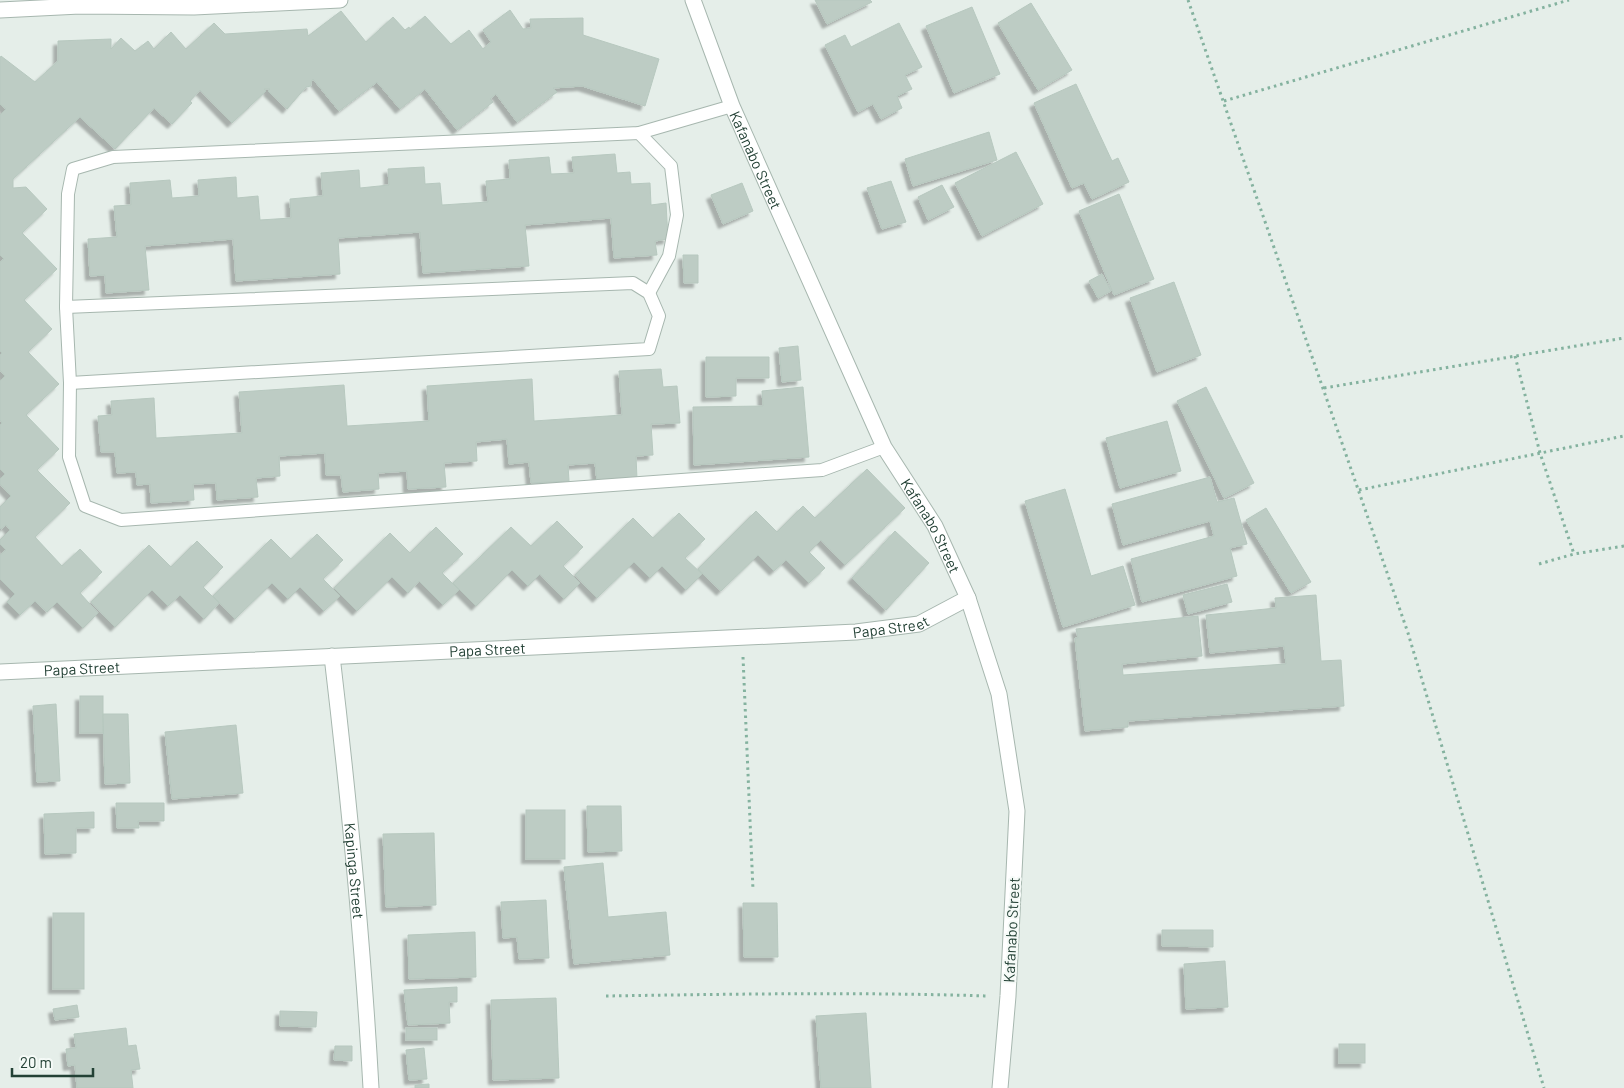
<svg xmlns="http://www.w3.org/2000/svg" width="1624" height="1088" font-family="Barlow,sans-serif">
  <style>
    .building { fill: #bdccc4; stroke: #b7c8bf; filter: url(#shadow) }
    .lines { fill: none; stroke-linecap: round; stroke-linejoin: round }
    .lane-casing { stroke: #a7b7af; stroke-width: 14 }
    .street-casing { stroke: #a7b7af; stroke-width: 17 }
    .path { stroke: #84b29f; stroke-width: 3; stroke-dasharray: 2.5 4; stroke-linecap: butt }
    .lane { stroke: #fff; stroke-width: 12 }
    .street { stroke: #fff; stroke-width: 15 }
    .labels { text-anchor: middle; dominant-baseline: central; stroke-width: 4; stroke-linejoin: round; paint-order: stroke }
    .street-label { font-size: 15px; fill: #234135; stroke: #f5faf7 }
  </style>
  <defs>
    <filter id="shadow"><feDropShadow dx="-4.5" dy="4.5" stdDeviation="1" flood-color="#0004"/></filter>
  </defs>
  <rect width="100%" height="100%" fill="#e5eee9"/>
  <!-- building -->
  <g class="building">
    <polygon points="815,0 870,0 872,2 827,24"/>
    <polygon points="1031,3 1072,70 1038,90 998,23"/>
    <polygon points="972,7 1000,74 954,93 926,26"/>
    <polygon points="510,10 523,29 531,28 530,19 583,18 583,35 659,59 645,106 582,86 553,88 557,92 517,122 496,94 490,99 493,102 457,130 425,89 400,109 377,82 339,111 313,79 311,82 311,86 306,87 287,109 268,91 270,89 264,89 266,91 232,123 200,90 190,101 192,103 172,124 154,108 115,149 80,117 13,179 13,188 26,187 47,209 22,233 57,269 24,300 52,329 28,352 59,384 26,415 59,449 37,470 70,503 35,537 62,566 80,549 102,572 80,593 98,613 83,628 57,602 47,612 35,601 20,615 7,602 15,594 0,579 0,555 6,550 0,544 0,540 10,530 6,525 1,529 0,528 0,507 11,496 0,484 0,479 5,474 0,469 0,425 2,423 0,420 0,381 5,376 0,370 0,355 2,353 0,351 0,262 4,259 0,255 0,115 6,109 0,104 0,58 1,56 35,82 58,61 58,41 111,39 111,49 121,38 135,51 148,41 154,49 171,32 186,49 214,23 225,34 307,29 308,36 341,11 366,42 393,17 405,30 409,27 410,29 425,16 451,44 469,30 483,49 491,42 483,30"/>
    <polygon points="899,23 922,67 905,75 912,89 897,96 902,108 881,119 873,104 858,112 825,45 845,35 851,47"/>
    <polygon points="1076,84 1112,161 1118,158 1129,182 1092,199 1084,183 1072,188 1034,103"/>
    <polygon points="989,132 997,160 913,186 905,159"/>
    <polygon points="1016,152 1043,204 982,236 955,183"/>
    <polygon points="615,154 617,173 630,172 631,184 650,183 651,205 666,203 668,239 655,241 657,255 614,258 611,218 525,225 529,266 423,273 420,232 338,238 340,274 236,281 233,239 145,246 149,290 106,293 105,275 90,276 88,239 117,237 114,206 131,205 130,183 170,180 172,198 199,196 198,180 236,177 237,198 258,196 260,220 291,218 290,199 323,196 321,173 359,170 360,188 389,185 388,169 424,167 425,184 440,183 442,205 488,202 486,181 510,179 509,160 549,157 551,174 574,173 572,157"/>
    <polygon points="891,181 906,222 882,229 867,188"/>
    <polygon points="742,183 753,211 723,224 711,195"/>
    <polygon points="942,185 954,207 928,220 918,197"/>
    <polygon points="1119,194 1154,279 1114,295 1079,211"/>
    <polygon points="683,255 698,255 698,283 684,283"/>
    <polygon points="1102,274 1111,291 1098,298 1089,281"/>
    <polygon points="1174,282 1201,355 1157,372 1130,298"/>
    <polygon points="798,346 801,380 782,382 779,348"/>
    <polygon points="706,357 769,357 769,378 736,378 736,396 706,397"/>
    <polygon points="661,369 663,387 677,386 680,423 651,424 653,455 636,456 637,479 597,481 595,463 568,465 569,481 531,483 529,462 509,464 507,439 476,442 477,461 444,463 446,487 408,489 407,471 378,473 379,489 343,492 341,475 326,475 325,453 279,456 280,476 256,478 258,497 217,500 216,483 193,484 194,500 151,503 150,484 137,485 136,472 117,473 115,452 101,452 98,416 112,415 111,401 154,398 156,438 242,433 239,392 344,385 347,426 429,421 427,386 532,379 534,421 622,415 619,371"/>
    <polygon points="803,387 809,457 694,465 693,407 763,406 762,391"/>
    <polygon points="1206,387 1254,483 1224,498 1177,401"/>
    <polygon points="1167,421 1181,471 1120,488 1106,438"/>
    <polygon points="867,469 905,508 845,565 821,540 809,552 825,568 809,583 786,560 774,571 758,555 721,591 698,569 756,511 777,532 803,506 815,518"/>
    <polygon points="1210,477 1217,502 1234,498 1247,544 1230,548 1237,576 1142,602 1131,559 1214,536 1210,521 1123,545 1112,504"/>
    <polygon points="1065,489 1091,576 1123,566 1135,605 1063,627 1025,501"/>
    <polygon points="1266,508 1311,582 1291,593 1246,520"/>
    <polygon points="679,513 705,539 685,558 702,574 686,590 662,566 650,578 634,562 597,598 575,575 633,518 653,538"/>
    <polygon points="557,521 583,547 563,566 580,583 564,599 540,574 528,586 512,570 476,606 453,583 511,527 531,546"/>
    <polygon points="436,527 463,554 442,573 459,590 443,605 419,581 408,593 392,577 357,611 334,588 390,533 410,553"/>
    <polygon points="895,531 929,563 886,610 852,578"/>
    <polygon points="317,534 343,560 323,579 340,596 324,611 300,587 288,599 272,583 235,619 213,596 271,539 291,559"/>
    <polygon points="197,541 223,567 203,587 219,603 204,619 180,595 168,606 152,590 115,627 91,602 149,545 171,567"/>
    <polygon points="1227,584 1232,602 1188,614 1183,595"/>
    <polygon points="1316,595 1321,661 1341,660 1344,706 1128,721 1128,727 1085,731 1075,638 1078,638 1076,629 1198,616 1202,656 1122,664 1123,675 1286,664 1284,646 1210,653 1206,615 1276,608 1275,598"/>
    <rect x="80" y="696" width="23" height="37"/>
    <polygon points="56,704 60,781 37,782 33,706"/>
    <polygon points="103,714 128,714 130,783 105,784"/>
    <polygon points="236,725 243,793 172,799 165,732"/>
    <polygon points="116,803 164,803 164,821 138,821 139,828 117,828"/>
    <polygon points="587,806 621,806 622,851 588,852"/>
    <rect x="526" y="810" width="39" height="49"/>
    <polygon points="94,812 94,828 76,828 76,853 45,854 44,814"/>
    <polygon points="434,833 436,905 386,907 383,834"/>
    <polygon points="603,863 608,917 666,912 670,955 574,964 564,867"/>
    <polygon points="546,900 549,958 519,959 517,937 503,938 501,902"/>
    <polygon points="743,903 777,903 778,957 744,957"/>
    <rect x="53" y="913" width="31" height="76"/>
    <polygon points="1162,930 1213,930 1213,947 1162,946"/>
    <polygon points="475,932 476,977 409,979 408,935"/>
    <polygon points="1225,961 1228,1007 1186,1009 1184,964"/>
    <polygon points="457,987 457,1002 449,1002 450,1023 408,1025 404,990"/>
    <polygon points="556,998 559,1078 493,1080 491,1000"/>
    <polygon points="77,1005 79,1017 55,1020 53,1009"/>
    <polygon points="280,1011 317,1012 316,1027 280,1026"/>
    <polygon points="866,1013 871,1088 821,1088 816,1016"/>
    <polygon points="126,1028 128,1046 136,1045 140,1069 131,1070 133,1088 77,1088 75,1065 68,1066 66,1049 76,1048 74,1034"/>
    <rect x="406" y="1028" width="31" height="12"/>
    <rect x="1339" y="1044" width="26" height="19"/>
    <polygon points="335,1046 352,1046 352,1061 334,1060"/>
    <polygon points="424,1048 427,1079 409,1080 406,1050"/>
    <polygon points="429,1084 429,1088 415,1088 415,1085"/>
  </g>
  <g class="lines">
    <!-- lane casing -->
    <g class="lane-casing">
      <g id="lane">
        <polyline points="639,133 671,166 677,215 669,256 649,293"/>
        <polyline points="66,307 70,383 69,457 85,506 121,520 822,470 884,447"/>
        <polyline points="70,383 649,349 659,316 649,293 633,283 66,307 68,194 73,169 113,157 639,133 732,106"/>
      </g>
    </g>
    <!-- street casing -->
    <g class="street-casing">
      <g id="street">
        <path id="s1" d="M 693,0 L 732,106 L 884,447 L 935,526 L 968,598 L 999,694 L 1017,811 L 1008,996 L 1000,1088"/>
        <polyline points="0,10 80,6 194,7 340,0"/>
        <path id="s2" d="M 332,656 C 349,800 363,943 371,1088"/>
        <path id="s3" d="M 0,672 L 856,632 L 919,624 L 968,598"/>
      </g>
    </g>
    <!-- path -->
    <g class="path">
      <polyline points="1188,0 1408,633 1544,1088"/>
      <polyline points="1224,101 1569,0"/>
      <polyline points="1515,356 1540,453 1574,554"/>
      <polyline points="1324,388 1624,338"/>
      <polyline points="1359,490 1624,436"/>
      <polyline points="1539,564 1574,554 1624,546"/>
      <polyline points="743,657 753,890"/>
      <path d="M 606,996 C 733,994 860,992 988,996"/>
    </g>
    <!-- lane -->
    <use href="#lane" class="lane"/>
    <!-- street -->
    <use href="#street" class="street"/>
  </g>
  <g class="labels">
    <!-- street labels -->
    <g class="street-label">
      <text stroke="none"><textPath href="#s1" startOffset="172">Kafanabo Street</textPath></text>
      <text stroke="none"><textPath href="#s1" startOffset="578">Kafanabo Street</textPath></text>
      <text stroke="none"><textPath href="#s3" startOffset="892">Papa Street</textPath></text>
      <text stroke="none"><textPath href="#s3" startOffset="488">Papa Street</textPath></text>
      <text stroke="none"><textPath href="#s3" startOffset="82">Papa Street</textPath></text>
      <text stroke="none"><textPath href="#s2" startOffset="216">Kapinga Street</textPath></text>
      <text transform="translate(1011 930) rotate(-87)">Kafanabo Street</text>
    </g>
  </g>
  <!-- scale -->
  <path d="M12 1068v8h81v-8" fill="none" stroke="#234135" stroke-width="2.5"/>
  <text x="20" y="1068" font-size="15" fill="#234135" stroke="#f5faf7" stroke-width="4" paint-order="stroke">20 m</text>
</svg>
